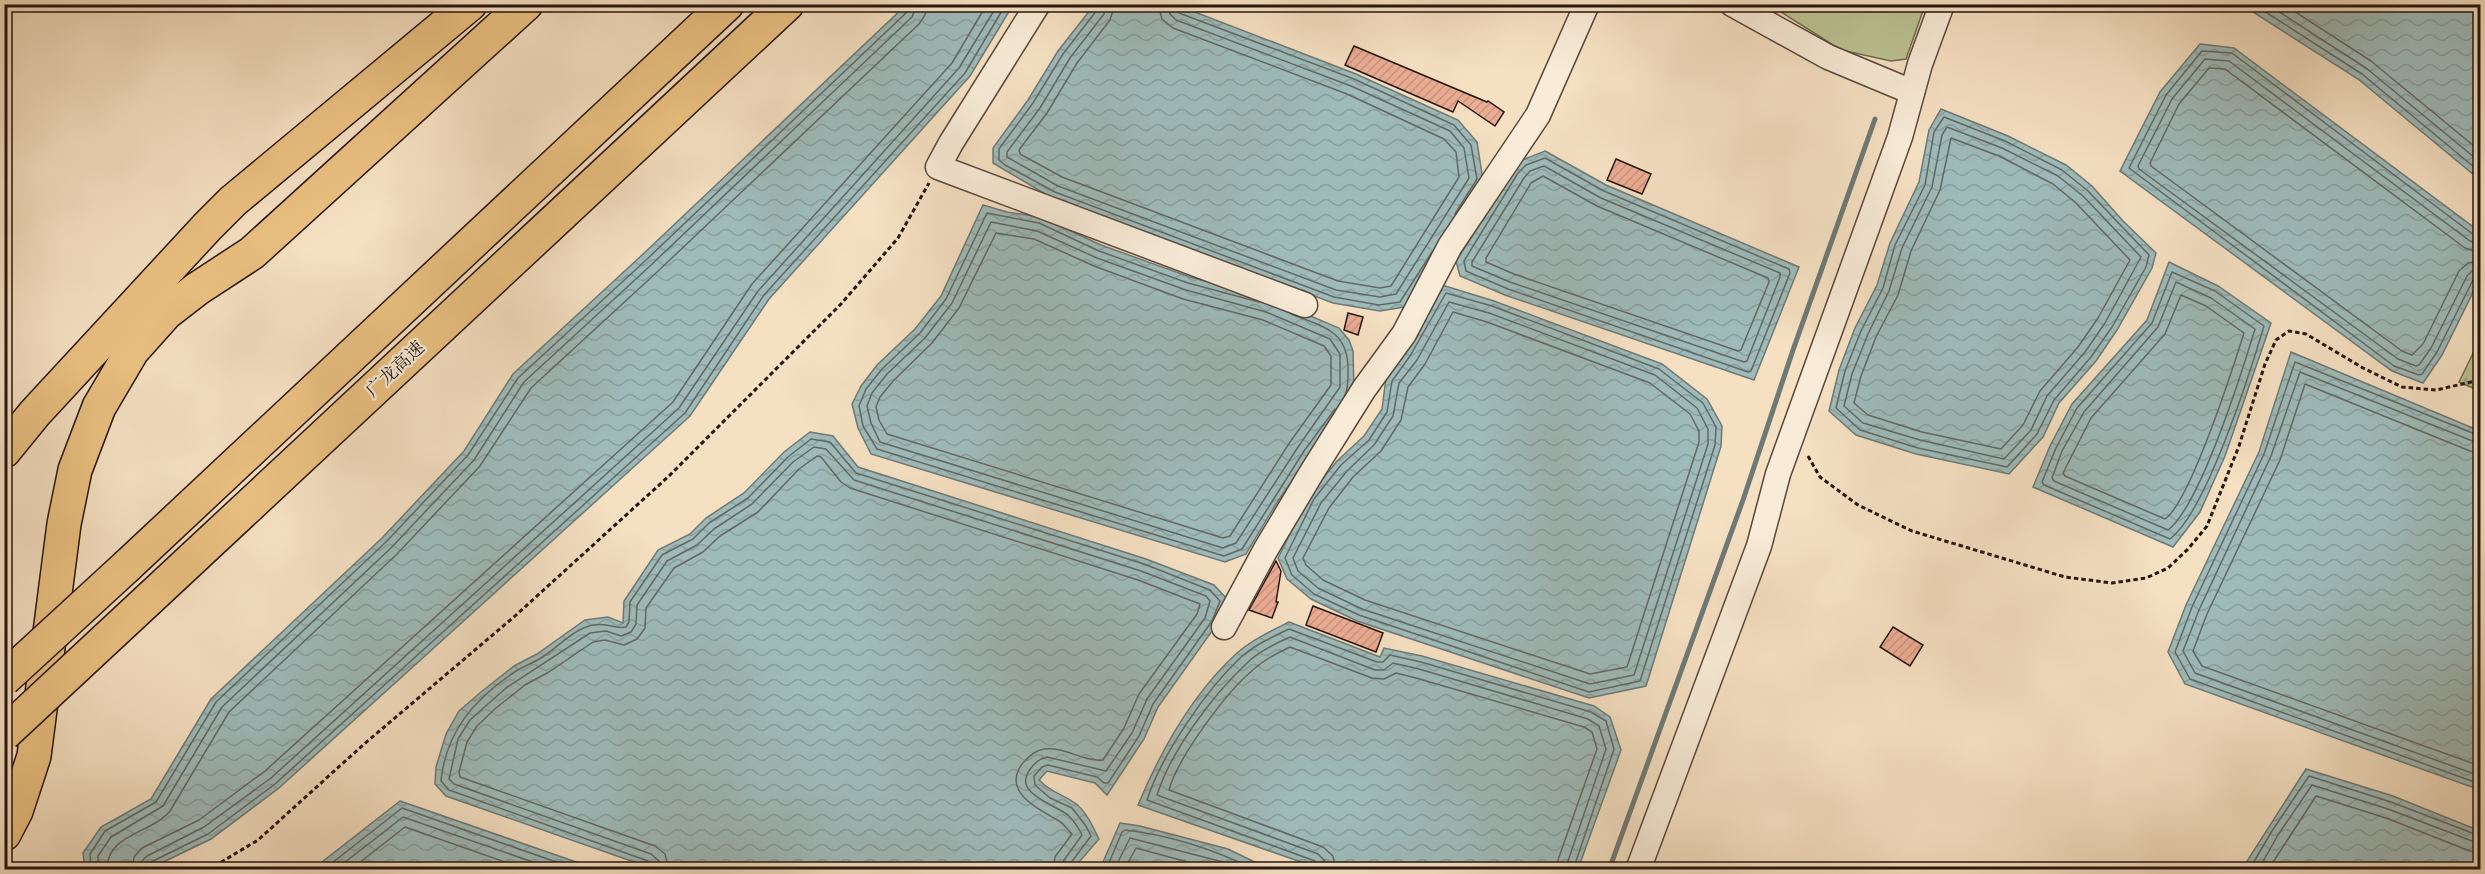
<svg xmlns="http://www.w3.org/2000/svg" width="2485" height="874" font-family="'IM FELL Great Primer','Noto Serif SC',serif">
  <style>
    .grass { fill: #bcc293; stroke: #716c51; stroke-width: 1.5 }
    .forest { fill: url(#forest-firs); stroke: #716c51; stroke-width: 1.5 }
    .water { fill: url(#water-waves); stroke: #6e7976; stroke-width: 1.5 }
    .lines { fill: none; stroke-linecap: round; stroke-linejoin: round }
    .shore { stroke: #626864; stroke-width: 1.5 }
    .stream { stroke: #6e7976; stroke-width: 5 }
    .building { fill: url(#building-hatch); stroke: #26150f; stroke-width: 1.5 }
    .minor-casing { stroke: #5a483c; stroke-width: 27 }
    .highway-casing { stroke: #26150f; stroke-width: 36 }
    .path { stroke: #26150f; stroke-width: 3; stroke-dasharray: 4.5 3; stroke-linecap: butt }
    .minor { stroke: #f8ebd7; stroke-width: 24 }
    .highway { stroke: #eac081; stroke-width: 33 }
    .highway-bridge-casing { stroke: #26150f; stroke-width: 36; stroke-linecap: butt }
    .highway-bridge { stroke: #eac081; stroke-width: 33 }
    .labels { text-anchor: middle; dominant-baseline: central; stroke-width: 4.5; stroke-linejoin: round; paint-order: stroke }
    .street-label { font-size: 18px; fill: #26150f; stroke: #f8ebd7 }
  </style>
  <defs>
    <pattern id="forest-firs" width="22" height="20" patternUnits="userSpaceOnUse" patternTransform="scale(1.5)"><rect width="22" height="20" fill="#bcc293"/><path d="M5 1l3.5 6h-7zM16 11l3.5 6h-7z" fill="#a1a67e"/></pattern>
    <pattern id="water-waves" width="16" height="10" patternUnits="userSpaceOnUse" patternTransform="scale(1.5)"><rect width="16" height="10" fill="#9ebbba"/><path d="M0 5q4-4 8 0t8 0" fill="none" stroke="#88a09f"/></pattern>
    <pattern id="building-hatch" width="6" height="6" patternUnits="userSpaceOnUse" patternTransform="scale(1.5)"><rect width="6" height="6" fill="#ebac94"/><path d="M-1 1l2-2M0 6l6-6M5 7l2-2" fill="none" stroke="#c9937e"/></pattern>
  </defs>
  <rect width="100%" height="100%" fill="#f5e0c2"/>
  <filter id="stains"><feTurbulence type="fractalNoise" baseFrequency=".00333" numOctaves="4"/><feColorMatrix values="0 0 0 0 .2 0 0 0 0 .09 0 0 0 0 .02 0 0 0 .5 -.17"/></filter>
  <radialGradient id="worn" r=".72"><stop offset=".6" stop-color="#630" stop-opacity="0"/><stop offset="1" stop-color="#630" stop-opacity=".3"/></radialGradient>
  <!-- grass -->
  <polygon class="grass" points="1770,5 1925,5 1906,59 1891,61 1841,50"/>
  <!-- forest -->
  <polygon class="forest" points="2480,339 2480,391 2459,382"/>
  <!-- water -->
  <g class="water">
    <polygon points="1174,4 1356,74 1458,120 1477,142 1483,180 1404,307 1380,311 1333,303 1052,198 993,163 993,148 1028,100 1058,51 1094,5"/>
    <polygon points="906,5 1013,5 970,76 769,299 690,416 279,788 211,839 149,869 85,869 83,853 101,827 151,799 211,699 382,538 464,451 513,374 641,256"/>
    <polygon points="2242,5 2480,5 2480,180 2358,79"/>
    <polygon points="2200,44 2234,48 2480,232 2480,278 2442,355 2423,383 2392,371 2120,171 2160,92"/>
    <polygon points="1941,109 2008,136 2066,165 2092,186 2123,221 2156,253 2152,268 2117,330 2096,361 2059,403 2043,437 2009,474 1916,454 1856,435 1829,411 1839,370 1855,328 1877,285 1890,243 1919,182 1929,130"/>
    <polygon points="1545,151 1606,185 1799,267 1754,380 1505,295 1460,276 1456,261 1522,160"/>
    <polygon points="983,205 1007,212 1040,217 1101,245 1190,277 1270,299 1339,328 1349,340 1353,351 1354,390 1276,504 1246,554 1225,562 871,454 858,428 852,404 861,386 877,365 915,329 941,296"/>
    <polygon points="2169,262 2218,286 2271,323 2225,456 2200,512 2173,547 2033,487 2050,446 2072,404 2147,320"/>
    <polygon points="1442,285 1494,301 1662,364 1707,399 1722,426 1721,446 1646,686 1589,698 1357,621 1311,599 1287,579 1278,558 1309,496 1337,461 1364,436 1382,409 1386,378 1405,353"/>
    <polygon points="2291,352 2480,431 2480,790 2185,684 2168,652 2186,605 2259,452"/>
    <path d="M 810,432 L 833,436 L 858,467 L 1146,559 L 1214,585 L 1227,599 L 1217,624 L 1158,707 L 1144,739 L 1107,795 L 1095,783 L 1047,771 L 1039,780 C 1053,794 1061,793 1075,803 C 1086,811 1093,827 1099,839 L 1073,869 L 654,869 L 446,796 L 435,784 L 436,767 L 446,734 L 459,711 L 481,692 L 514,666 L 537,654 L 585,620 L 608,617 L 623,623 L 624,601 L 658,550 L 690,534 L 706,518 L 744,493 L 784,452 Z"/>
    <path d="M 1289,622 L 1380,657 L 1384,648 L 1422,656 L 1594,706 L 1610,717 L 1621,750 L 1578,869 L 1321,869 L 1138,805 C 1161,750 1193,693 1237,653 C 1252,640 1271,631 1289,622 Z"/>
    <polygon points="2306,769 2393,796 2480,831 2480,869 2242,869"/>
    <polygon points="400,801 579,863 597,869 313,869"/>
    <polygon points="1120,823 1140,826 1228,849 1269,869 1100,869"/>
  </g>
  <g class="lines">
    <!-- shore -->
    <g class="shore">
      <polyline points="1098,4 1097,10 1063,54 1033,103 999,149 999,160 1005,165 1055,192 1334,297 1379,305 1400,302 1432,252"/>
      <polyline points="1106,4 1104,14 1070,58 1040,108 1007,152 1007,157 1058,186 1336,290 1380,297 1396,294 1469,178 1464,148 1450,131 1351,86 1176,20 1170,14 1167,4"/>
      <polyline points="1115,4 1110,20 1077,63 1047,113 1019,150 1020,154 1062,177 1338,281 1380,288 1391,286 1459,177 1456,152 1444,139 1347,94 1173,28 1162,19 1158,4"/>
      <polyline points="1175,4 1179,13 1354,79 1454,125 1471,145 1477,179 1455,214"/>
      <polyline points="2253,4 2362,74 2480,172"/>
      <polyline points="2267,4 2366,68 2480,162"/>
      <polyline points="2283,4 2371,61 2480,151"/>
      <polygon points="1944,117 2005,141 2062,170 2088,191 2149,255 2146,267 2112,327 2091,357 2054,400 2037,434 2007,467 1918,448 1860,430 1836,408 1845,371 1861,331 1883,288 1895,245 1925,185 1934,132"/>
      <polygon points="1947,127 2002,148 2058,176 2083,196 2141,257 2105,323 2085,352 2047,396 2031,430 2004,459 1920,440 1863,423 1844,406 1852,374 1868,334 1889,291 1902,248 1932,187 1942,135"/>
      <polygon points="1951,138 1999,156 2053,184 2076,203 2130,260 2098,318 2078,347 2040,391 2023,425 2001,449 1922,432 1868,415 1854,403 1861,376 1876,337 1898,295 1911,251 1940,190"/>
      <polygon points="1545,158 1604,191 1789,269 1790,273 1751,371 1748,372 1508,289 1466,271 1464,261 1518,173 1526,165"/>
      <polygon points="1544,166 1601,198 1780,273 1780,277 1747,361 1744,362 1510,282 1472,266 1472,262 1524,178 1530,171"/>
      <polygon points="1543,176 1597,206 1768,278 1769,282 1741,350 1738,351 1514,274 1486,262 1486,258 1531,183"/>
      <polygon points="991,222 1037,231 1097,258 1186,290 1266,312 1330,339 1340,354 1340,387 1298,447 1236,543 1223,548 880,442 871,423 867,406 872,393 887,374 925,338 952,303"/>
      <polygon points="996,233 1034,239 1094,266 1183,299 1263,320 1324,346 1331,356 1331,385 1290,442 1230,536 1223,538 887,434 879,420 876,407 880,397 894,380 932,343 959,308"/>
      <polyline points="2480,236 2474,235 2232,53 2202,51 2166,95 2129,168 2394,366 2419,375 2422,374 2437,352 2473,280 2480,277"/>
      <polyline points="2480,244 2470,241 2229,61 2205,59 2172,99 2138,166 2139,169 2398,359 2416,366 2419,365 2431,348 2467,276 2472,271 2480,270"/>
      <polyline points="2480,253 2465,248 2225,69 2209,68 2179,104 2150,163 2151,166 2402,351 2412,355 2423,344 2459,271 2468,263 2480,261"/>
      <path d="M 2172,272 L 2215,291 L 2264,326 C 2250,373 2206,512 2170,539 L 2044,485 L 2042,482 L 2056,448 L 2077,408 L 2152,323 Z"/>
      <path d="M 2176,282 L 2211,298 L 2255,329 C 2242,372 2200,506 2168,530 L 2054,481 L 2052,478 L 2062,451 L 2084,412 L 2158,327 Z"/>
      <polygon points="1446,293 1492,306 1659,369 1703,403 1716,427 1715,445 1640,681 1589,692 1359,615 1314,594 1292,575 1285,558 1314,499 1341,465 1369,440 1387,412 1392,381 1410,356"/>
      <path d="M 2181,295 L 2206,306 L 2244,333 C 2233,368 2190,502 2165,519 L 2065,476 L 2063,473 L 2091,418 L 2165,334 Z"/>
      <polyline points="1259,302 1188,283 1099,251 1039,223 987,213 946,299 920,333 882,369 866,389 859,406 863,426 877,449 1224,556 1242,549 1304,451 1335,409"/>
      <polygon points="1449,302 1489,313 1655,375 1697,408 1708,429 1708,444 1634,675 1590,684 1362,609 1318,588 1298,571 1293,558 1321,503 1347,471 1374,445 1393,416 1399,383 1417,360"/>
      <polygon points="1453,312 1487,322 1650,383 1690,414 1699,431 1699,442 1627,667 1590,674 1365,600 1323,580 1306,565 1303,558 1329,508 1353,477 1381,451 1401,420 1408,387 1425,364"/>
      <path d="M 1291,314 C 1320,326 1347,329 1348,367 C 1348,377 1349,386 1345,395"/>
      <polyline points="2480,436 2295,362 2264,454 2192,607 2175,652 2190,679 2480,784"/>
      <polyline points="2480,444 2300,372 2271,456 2199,610 2183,651 2195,673 2480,776"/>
      <polyline points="2480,453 2470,451 2305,384 2280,460 2207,614 2193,651 2202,666 2480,766"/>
      <polyline points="91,870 90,854 105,831 156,802 216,702 386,542 468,455 518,378 645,261 907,12 910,4"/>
      <polyline points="98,870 98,856 111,837 163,806 222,707 391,548 474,460 524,382 650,266 912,17 917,4"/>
      <path d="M 107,870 C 106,834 151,834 170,811 L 229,712 L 397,554 L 480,466 L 531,388 L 656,273 L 919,24 L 925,15 L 926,4"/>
      <polyline points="132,870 134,857 142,848 199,820 265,771 673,402 752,284 952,63 987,4"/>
      <polyline points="141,870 142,861 147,856 204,827 271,778 679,408 758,291 959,68 998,4"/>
      <polyline points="148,870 151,862 208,834 275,784 685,413 764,295 965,73 1006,4"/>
      <polyline points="323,870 402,808 579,870"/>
      <polyline points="335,870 403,817 556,870"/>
      <polyline points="350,870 405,827 528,870"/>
      <path d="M 653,870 L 648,861 L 449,790 L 441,781 C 446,731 475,698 516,671 C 524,666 533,663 541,658 C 556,649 569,633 586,627 C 603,620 617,630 626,627 L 629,622 L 630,602 L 662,555 L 693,539 L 709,523 L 748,498 L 788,457 L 811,439 L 830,442 L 856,473 L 1144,564 L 1210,590 L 1220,601 L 1212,621"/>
      <path d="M 660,870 L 659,861 L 651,854 L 454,784 L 449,779 L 458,739 L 470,720 L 506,688 L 590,633 L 606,631 L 621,636 L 631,632 L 636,624 L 637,605 L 667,561 L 697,545 L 714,529 L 752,504 L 793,462 L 814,447 L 826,449 L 854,480 L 1141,571 L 1206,596 L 1210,601 L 1205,618 L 1147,699 L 1132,733 L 1106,771 L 1047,757 C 1039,759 1036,762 1031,768 C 1010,794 1056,804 1069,816 C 1074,821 1079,829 1082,835 L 1064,860 L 1062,870"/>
      <path d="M 669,870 L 665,854 L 655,846 L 460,777 L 459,772 L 467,742 L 477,726 L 496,708 L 525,685 L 549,672 L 593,642 L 605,640 L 624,645 L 637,639 L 645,628 L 646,608 L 674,568 L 703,552 L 720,536 L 758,512 L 799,469 L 817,456 L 821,457 L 841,482 L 850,488 L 1138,580 L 1200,604 L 1197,614 L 1139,694 L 1124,728 L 1103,760 C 1083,762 1064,746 1044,749 C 1035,750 1028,757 1022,764 C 1001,793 1041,810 1059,821 C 1064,824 1068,830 1072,834 L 1055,857 L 1053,870"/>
      <polyline points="1069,870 1070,864 1091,836 1086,826 1072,808 1050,798 1035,785 1034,776 1042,767 1048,765 1097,777 1104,783 1108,783 1139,736 1153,704 1212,621"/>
      <path d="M 1106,870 L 1122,832 L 1125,830 C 1170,835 1215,850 1256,870"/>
      <polyline points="1114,870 1130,838 1223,862 1239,870"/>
      <polyline points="1124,870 1136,848 1217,870"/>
      <path d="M 1320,870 L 1315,861 L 1147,800 C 1162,754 1206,690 1241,657 C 1255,645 1272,637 1289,629 L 1377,662 L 1383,662 L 1390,655 L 1421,662 L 1591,712 L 1606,721 L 1614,749 L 1573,870"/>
      <path d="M 1327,870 L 1325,861 L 1318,854 L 1157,795 C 1171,751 1212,696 1246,664 C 1258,652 1274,644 1290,637 L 1375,670 L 1384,670 L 1393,663 L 1419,669 L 1588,719 L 1599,726 L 1606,749 L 1565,870"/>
      <path d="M 1336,870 L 1333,856 L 1323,847 L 1169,790 C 1178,757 1227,691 1254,669 C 1265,659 1277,653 1290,647 L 1372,678 L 1384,679 L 1396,673 L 1416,678 L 1584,727 L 1592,732 L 1597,749 L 1558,860 L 1556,870"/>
      <polyline points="2249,870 2272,831 2309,776 2391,802 2480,836"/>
      <polyline points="2258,870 2278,835 2312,785 2388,809 2480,844"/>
      <polyline points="2268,870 2316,796 2386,818 2470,851 2480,853"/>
    </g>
    <!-- stream -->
    <polyline class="stream" points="1609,870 1743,500 1793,350 1875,119"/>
  </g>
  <!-- building -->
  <g class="building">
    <polygon points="1354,46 1487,102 1488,101 1504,112 1495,126 1458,101 1453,112 1345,65"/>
    <polygon points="1616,159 1651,174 1642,194 1607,180"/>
    <polygon points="1348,313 1363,317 1358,335 1344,330"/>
    <polygon points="1276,561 1281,571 1276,602 1278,602 1272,618 1249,610"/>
    <polygon points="1313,606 1383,633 1376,652 1306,625"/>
    <polygon points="1893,627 1923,645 1910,666 1880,647"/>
  </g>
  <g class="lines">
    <!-- minor casing -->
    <g class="minor-casing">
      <g id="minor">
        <polyline points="1038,4 951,143 938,167 1305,305"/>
        <polyline points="1732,4 1828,57 1912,92"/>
        <polyline points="1224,627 1266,549 1312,472 1364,389 1404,334 1450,246 1538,115 1587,4"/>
        <polyline points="1638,870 1759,546 1778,474 1900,137 1920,64 1942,4"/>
      </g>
    </g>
    <!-- highway casing -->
    <g class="highway-casing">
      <g id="highway">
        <polyline points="4,451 35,413 208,226 233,201 470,4"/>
        <polyline points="127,566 727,4"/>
        <polyline points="148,600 787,4"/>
        <polyline points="4,834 16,811 34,756 64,524 75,470 99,407 132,351 166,313 197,289 252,253 526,4"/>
      </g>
    </g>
    <!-- path -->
    <g class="path">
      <polyline points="1808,456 1820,477 1858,505 1912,531 2065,577 2112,583 2146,578 2168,568 2188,549 2207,526 2239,446 2265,364 2276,340 2289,331 2306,334 2363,368 2402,387 2436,390 2480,380"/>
      <polyline points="208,870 258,840 363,745 515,616 669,476 841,304 898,238 929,183"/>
    </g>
    <!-- minor -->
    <use href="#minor" class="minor"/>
    <!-- highway -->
    <use href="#highway" class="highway"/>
    <!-- highway-bridge casing -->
    <g class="highway-bridge-casing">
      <g id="highway-bridge">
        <polyline points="4,679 127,566"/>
        <polyline points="4,734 148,600"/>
      </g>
    </g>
    <!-- highway-bridge -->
    <use href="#highway-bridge" class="highway-bridge"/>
  </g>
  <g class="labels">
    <!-- street labels -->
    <g class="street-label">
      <text transform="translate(395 369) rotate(-43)">广龙高速</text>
    </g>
  </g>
  <!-- margin -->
  <rect width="2485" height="874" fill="none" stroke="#f5e0c2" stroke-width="24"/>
  <rect x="6" y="6" width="2473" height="862" fill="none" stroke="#26150f" stroke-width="3"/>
  <rect x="12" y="12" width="2461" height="850" fill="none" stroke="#26150f" stroke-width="1.5"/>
  <rect width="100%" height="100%" filter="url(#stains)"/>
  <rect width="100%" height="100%" fill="url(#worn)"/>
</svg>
